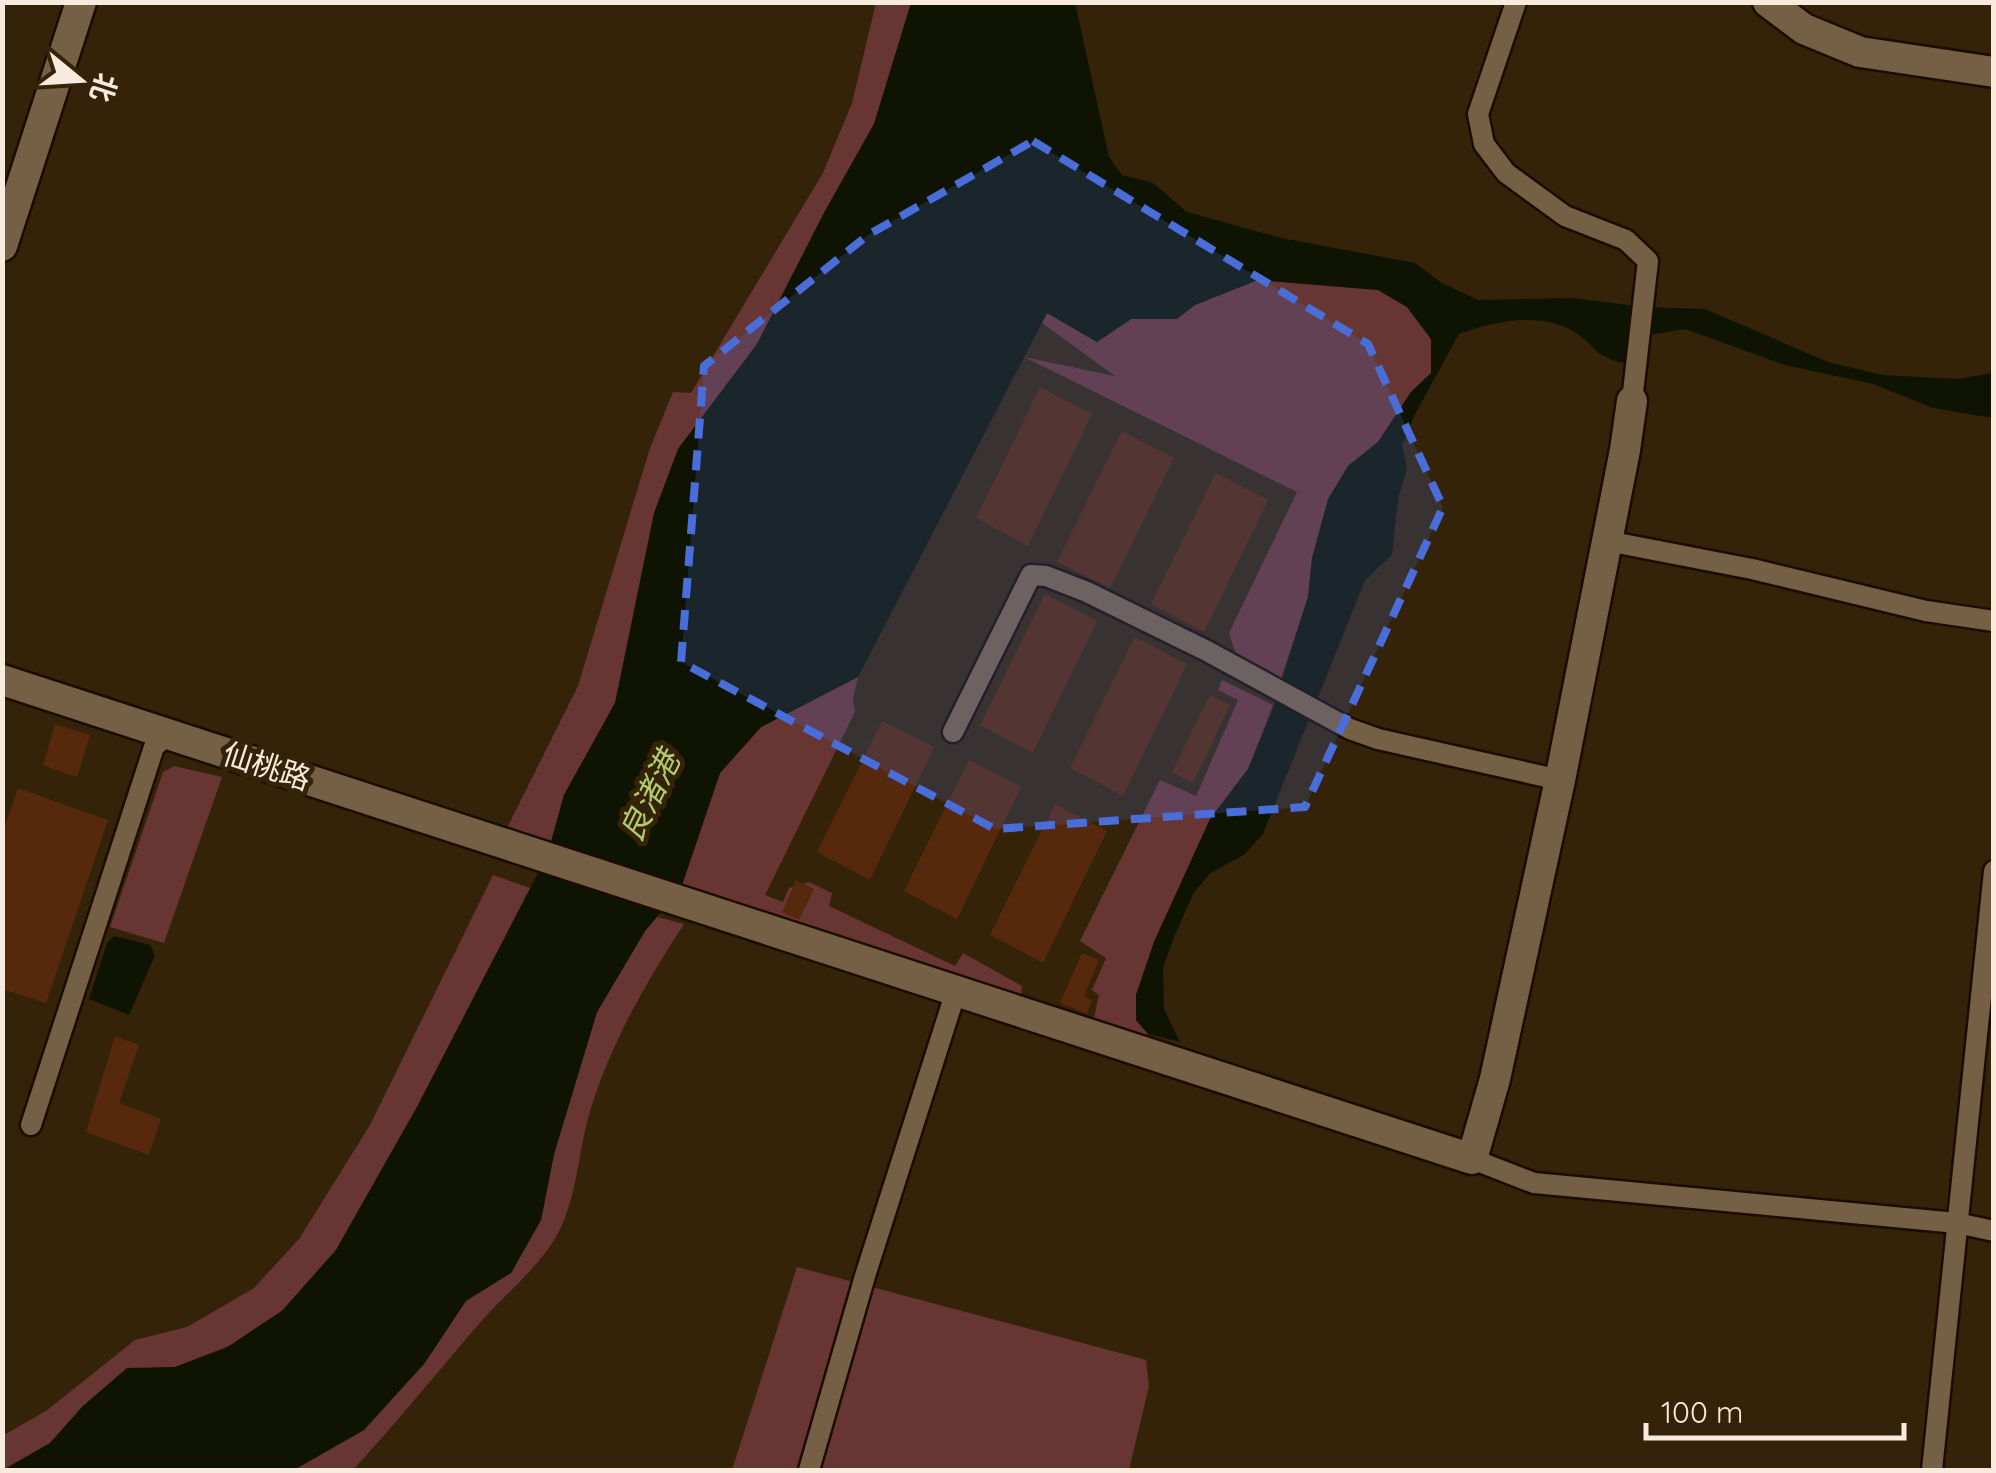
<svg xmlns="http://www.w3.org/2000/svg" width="1996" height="1473" font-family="Quicksand,'Noto Sans SC',sans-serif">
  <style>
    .green { fill: #673633 }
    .water { fill: #0e1401 }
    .building { fill: #56280c }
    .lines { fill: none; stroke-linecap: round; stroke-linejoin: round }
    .street-casing { stroke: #1c0b00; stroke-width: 25 }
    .secondary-casing { stroke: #1c0b00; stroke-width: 35 }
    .street { stroke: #756045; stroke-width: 20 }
    .secondary { stroke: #756045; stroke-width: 30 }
    .marked { fill: #496dd9; fill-opacity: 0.2; stroke: #496dd9; stroke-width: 8; stroke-dasharray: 20 12; stroke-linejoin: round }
    .labels { text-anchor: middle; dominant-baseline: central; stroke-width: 10; stroke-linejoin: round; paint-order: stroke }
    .street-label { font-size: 30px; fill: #f8ebdd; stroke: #352309 }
    .water-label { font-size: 32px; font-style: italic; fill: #b1cc6a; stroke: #352309 }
  </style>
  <rect width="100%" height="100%" fill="#352309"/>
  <!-- green -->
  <g class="green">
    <polygon points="876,3 911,3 874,124 825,211 757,344 678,449 615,703 564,795 551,843 508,826 578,686 650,448 673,392 691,393 823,173 852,103"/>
    <polygon points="1257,280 1378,290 1407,307 1431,339 1431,373 1411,392 1378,442 1348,466 1312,558 1308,597 1281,678 1236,654 1229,633 1297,492 1024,357 1115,376 1042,323 1047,313 1097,342 1131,319 1177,318 1195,305"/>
    <polygon points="858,677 853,698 855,712 765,895 783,902 789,888 809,882 832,893 829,906 955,966 963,953 1022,986 1021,996 681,888 720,773 761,727"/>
    <polygon points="1222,680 1273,705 1248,769 1210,819 1154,942 1136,995 1136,1020 1148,1034 1138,1038 1094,1018 1099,995 1092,990 1106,958 1080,941 1160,780 1196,796 1238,700 1218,690"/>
    <polygon points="174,766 222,777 164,943 110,927 163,772"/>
    <polygon points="493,875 530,888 417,1107 336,1250 262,1333 175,1367 127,1369 83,1406 50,1443 2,1470 2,1436 46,1411 135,1340 187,1327 254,1288 299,1239 370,1125"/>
    <path d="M 657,917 L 684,924 C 645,984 609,1046 589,1115 C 578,1154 577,1197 558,1233 C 538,1270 504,1294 478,1325 C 436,1374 396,1423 353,1470 L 294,1470 L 318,1455 L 424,1364 L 466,1300 L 511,1273 L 541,1220 L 554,1154 L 597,1012 L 645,931 Z"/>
    <polygon points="797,1267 1146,1360 1149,1386 1129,1470 732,1470"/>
  </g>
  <!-- water -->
  <g class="water">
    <path d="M 911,3 L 1075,3 L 1109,157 L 1122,175 L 1153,183 L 1187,212 L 1281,238 L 1415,263 L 1442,283 L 1478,300 L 1574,298 L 1644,307 L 1705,309 L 1828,362 L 1882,375 L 1957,379 L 1993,373 L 1993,418 L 1933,408 L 1873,384 L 1785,365 L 1685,329 L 1649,335 L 1623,363 C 1591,355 1599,348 1576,333 C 1542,311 1495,321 1459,334 L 1415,414 L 1402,445 L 1407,469 L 1398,498 L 1392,555 L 1365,580 L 1263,834 L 1244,855 L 1210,873 L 1193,894 L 1174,937 L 1163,968 L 1164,1009 L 1180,1042 L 1148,1034 L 1136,1020 L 1136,995 L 1154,942 L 1210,819 L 1248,769 L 1271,714 L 1308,597 L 1312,558 L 1328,499 L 1348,466 L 1378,442 L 1411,392 L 1431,373 L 1431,339 L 1407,307 L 1378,290 L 1258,280 L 1195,305 L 1177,319 L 1131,319 L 1097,342 L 1047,313 L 858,677 L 761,727 L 720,773 L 681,888 L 645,931 L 597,1012 L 554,1154 L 541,1220 L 511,1273 L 466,1301 L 424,1364 L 364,1430 L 294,1470 L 4,1470 L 50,1443 L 83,1406 L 127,1368 L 175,1367 L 226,1348 L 283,1310 L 336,1250 L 417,1107 L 547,856 L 564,795 L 615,703 L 654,513 L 678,449 L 757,344 L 825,211 L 874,124 Z"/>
    <polygon points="114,936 150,945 155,955 129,1015 89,999 107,943"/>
  </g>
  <!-- building -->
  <g class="building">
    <polygon points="1040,387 1092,414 1028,546 976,518"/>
    <polygon points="1122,431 1174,458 1110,588 1057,562"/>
    <polygon points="1216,473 1268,500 1204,632 1151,604"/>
    <polygon points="1045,594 1097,621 1033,753 980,725"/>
    <polygon points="1135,637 1187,664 1123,796 1070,768"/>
    <polygon points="1210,695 1230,705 1193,783 1172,772"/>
    <polygon points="882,721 934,747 870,880 817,852"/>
    <polygon points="55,724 90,735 77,777 43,765"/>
    <polygon points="969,760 1021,787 957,919 904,891"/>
    <polygon points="18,788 108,820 46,1003 2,989 2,835"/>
    <polygon points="1055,804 1107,831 1043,963 990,935"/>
    <polygon points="796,880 814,889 799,920 782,912"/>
    <polygon points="1082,953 1099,960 1084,996 1092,1000 1087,1014 1060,1003"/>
    <polygon points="115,1036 139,1045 119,1103 161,1119 149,1155 86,1132"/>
  </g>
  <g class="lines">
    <!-- street casing -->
    <g class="street-casing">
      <g id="street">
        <polyline points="1516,2 1478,114 1484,144 1506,173 1565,216 1626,240 1648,261 1632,401"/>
        <polyline points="1607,541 1752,569 1926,611 1994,621"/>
        <polyline points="953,732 1031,575 1046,576 1087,592 1207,651 1350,729 1378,739 1560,780"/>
        <polyline points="31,1125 154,747 168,734"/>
        <polyline points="1472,1159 1534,1183 1957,1223 1994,1231"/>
        <polyline points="809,1470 865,1276 956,991"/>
        <polyline points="1932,1470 1994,871"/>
      </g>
    </g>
    <!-- secondary casing -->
    <g class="secondary-casing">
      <g id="secondary">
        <polyline points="1768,2 1804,29 1860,52 1994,72"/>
        <polyline points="2,246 81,2"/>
        <polyline points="2,680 1472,1159 1495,1079 1560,780 1625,450 1632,401"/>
      </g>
    </g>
    <!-- street -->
    <use href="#street" class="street"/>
    <!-- secondary -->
    <use href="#secondary" class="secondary"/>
  </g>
  <!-- marked area -->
  <path class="marked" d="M 1033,141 L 1368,344 L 1443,507 L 1305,807 L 995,829 L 681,662 L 704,366 L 868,235 Z"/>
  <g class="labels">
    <!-- street labels -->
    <g class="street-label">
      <text transform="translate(267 766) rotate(18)">仙桃路</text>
    </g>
    <!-- water labels -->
    <g class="water-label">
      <text transform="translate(649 796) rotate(-64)">良渚港</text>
    </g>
  </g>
  <!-- border -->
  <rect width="1996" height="1473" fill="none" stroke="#f8ebdd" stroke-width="10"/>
  <!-- north arrow -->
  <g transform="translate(80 80) rotate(108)" stroke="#352309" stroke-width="8" paint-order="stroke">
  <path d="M0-8L18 38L0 25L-18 38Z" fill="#f8ebdd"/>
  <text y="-15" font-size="28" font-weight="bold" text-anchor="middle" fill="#f8ebdd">北</text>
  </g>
  <!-- scale -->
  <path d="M1646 1423v15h258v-15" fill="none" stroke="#f8ebdd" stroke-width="5"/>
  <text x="1661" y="1423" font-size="30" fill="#f8ebdd" stroke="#352309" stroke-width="8" paint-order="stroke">100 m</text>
</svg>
